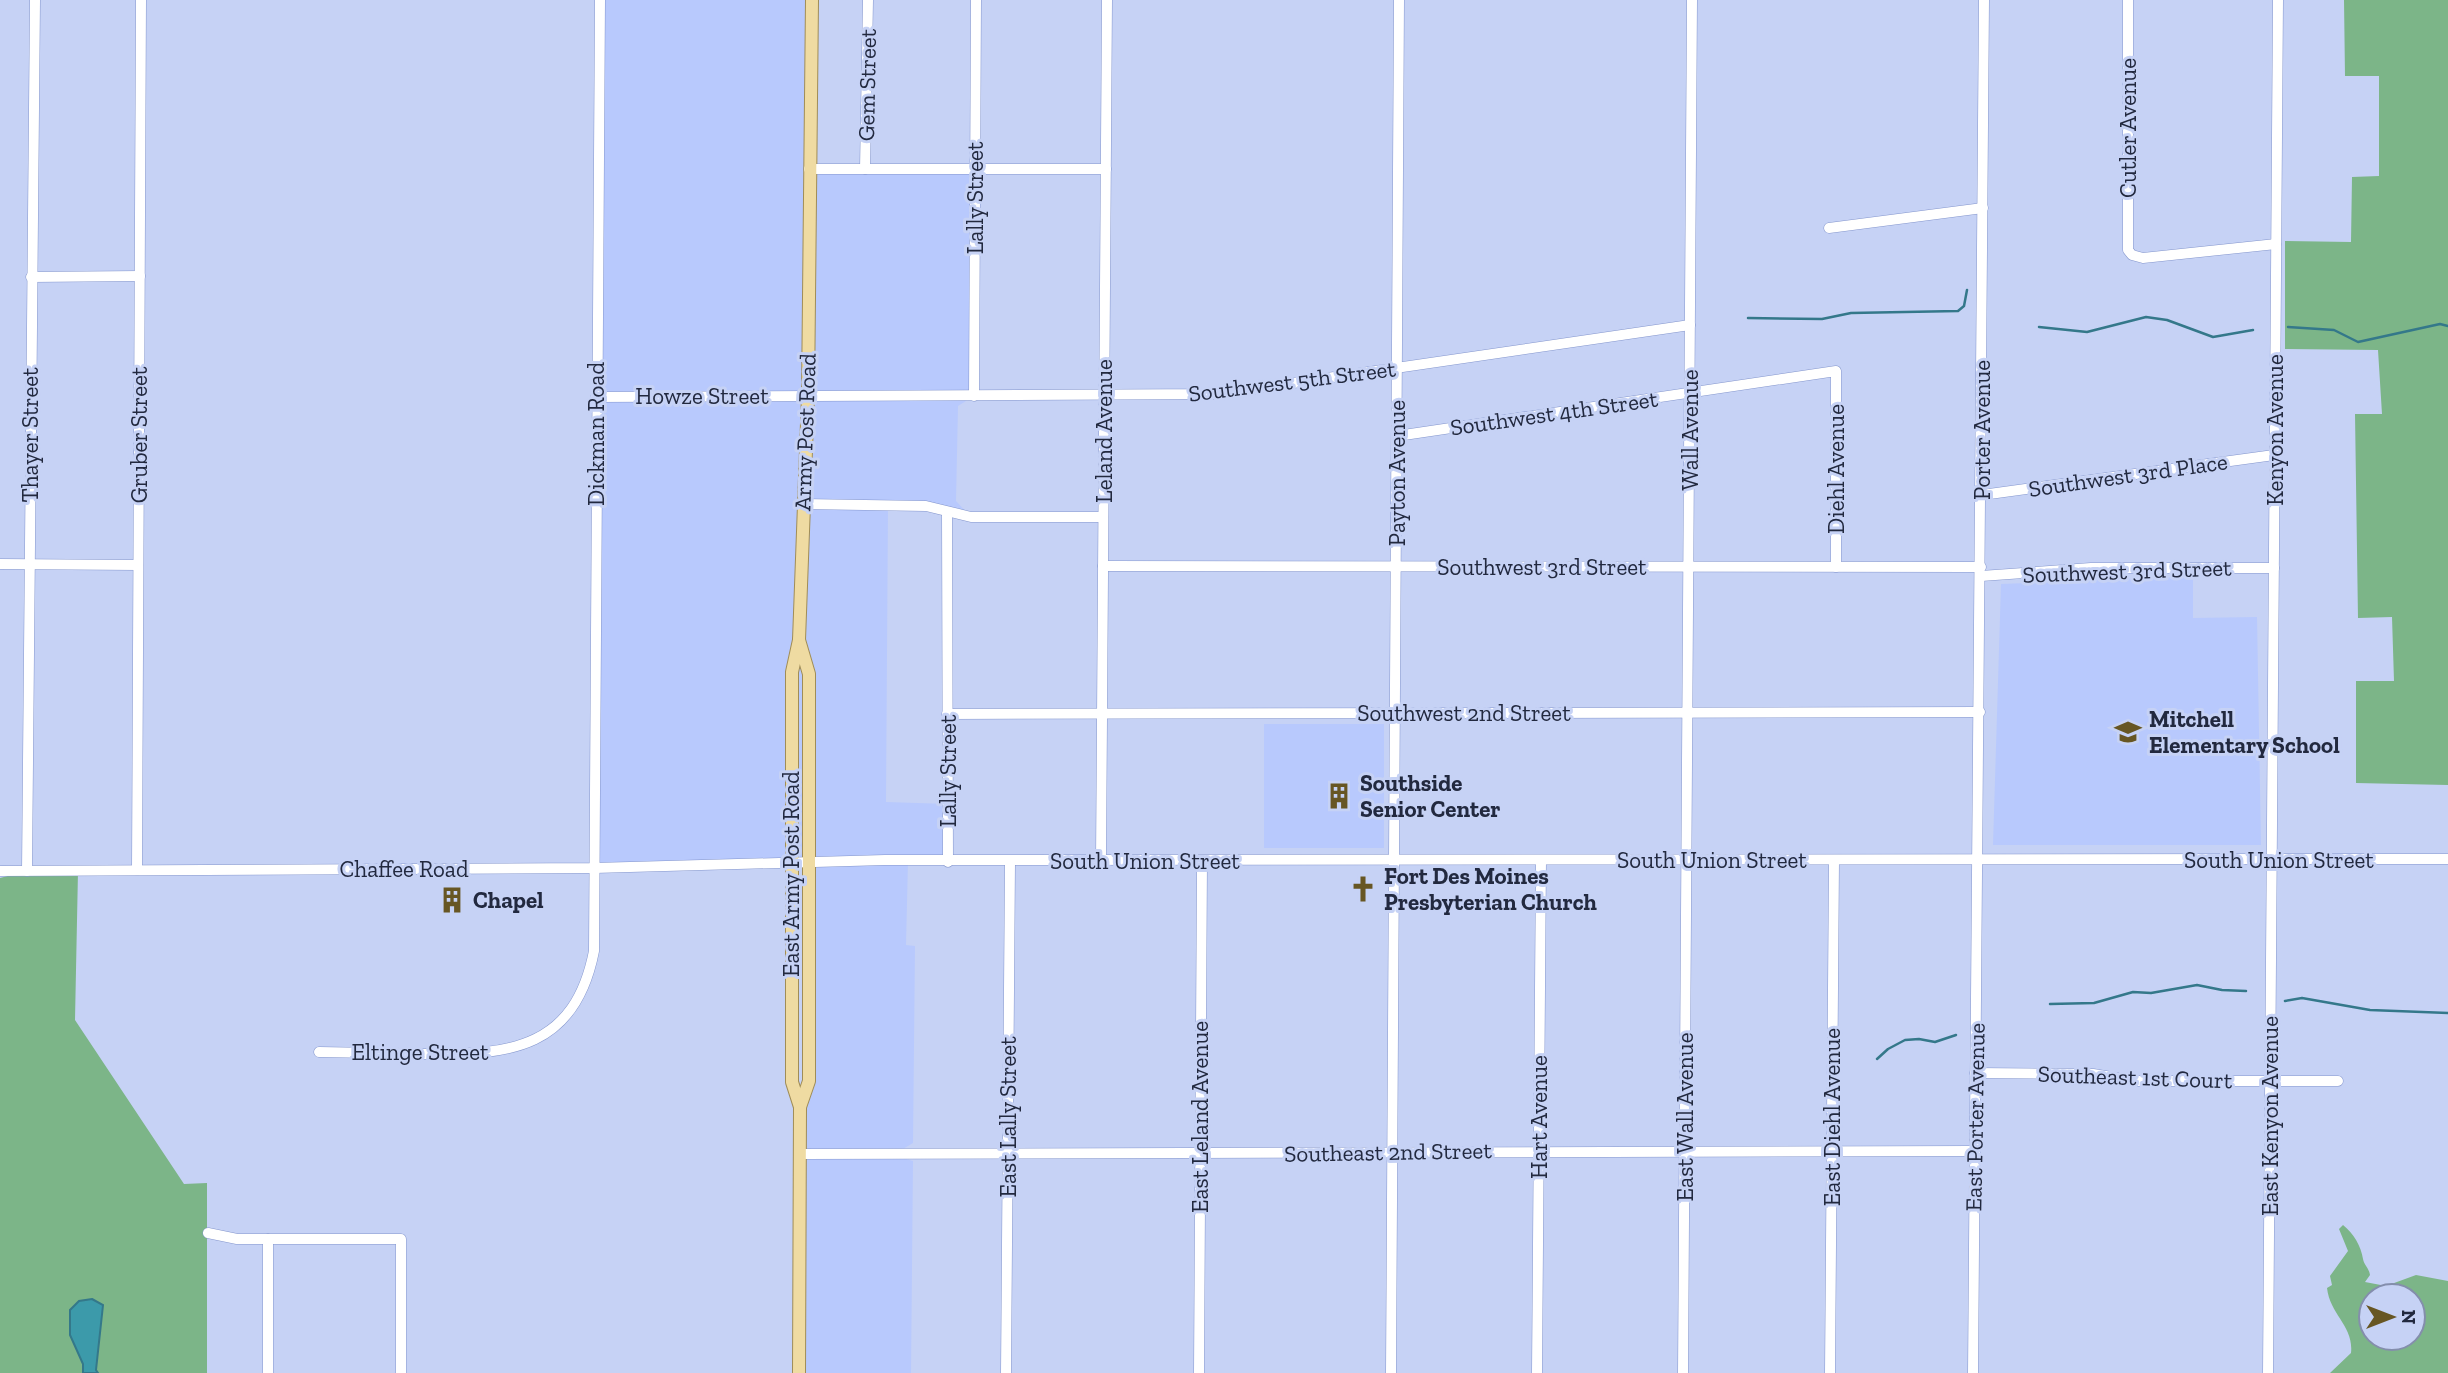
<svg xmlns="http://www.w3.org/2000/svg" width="2448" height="1373" font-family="'Zilla Slab',serif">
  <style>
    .built { fill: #b8c9fd }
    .green { fill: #7cb588; fill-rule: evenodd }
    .water { fill: #3c9aaa; stroke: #34788a; stroke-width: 2 }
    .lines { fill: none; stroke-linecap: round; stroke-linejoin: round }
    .stream { stroke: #34788a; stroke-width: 2.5 }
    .minor-casing { stroke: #8496cd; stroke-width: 11 }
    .major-casing { stroke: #a08d57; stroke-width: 14 }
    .minor { stroke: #fff; stroke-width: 10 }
    .major { stroke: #efdba2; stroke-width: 12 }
    .labels { text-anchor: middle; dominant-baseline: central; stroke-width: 6; stroke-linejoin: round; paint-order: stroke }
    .street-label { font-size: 23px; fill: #22293f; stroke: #c6d2f5 }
    .poi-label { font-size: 23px; font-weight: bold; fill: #22293f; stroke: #c6d2f5; text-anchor: start }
  </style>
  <rect width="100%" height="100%" fill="#c6d2f5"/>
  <!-- built -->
  <g class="built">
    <polygon points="600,0 812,0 809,169 975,169 974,396 958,406 956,501 971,517 926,506 888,506 886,802 948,804 948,862 908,861 906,945 915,946 913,1143 893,1155 913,1161 911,1373 799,1373 808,863 594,868"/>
    <polygon points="2193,576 2193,618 2257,617 2261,845 1993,845 2001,584"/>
    <rect x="1264" y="724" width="120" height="124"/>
  </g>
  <!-- green -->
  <g class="green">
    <polygon points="2344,0 2448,0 2448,785 2356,783 2356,681 2394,681 2392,617 2358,618 2355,414 2382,414 2378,350 2285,349 2285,241 2351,242 2352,177 2379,176 2379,76 2345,76"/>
    <polygon points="27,871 78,871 75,1020 184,1184 207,1183 207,1373 0,1373 0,878"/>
    <path d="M 2343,1225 C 2354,1234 2361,1246 2363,1259 C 2364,1265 2369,1268 2370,1275 L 2365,1282 L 2386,1286 L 2416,1275 L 2448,1281 L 2448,1373 L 2330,1373 L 2351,1353 C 2354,1326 2330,1315 2327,1288 L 2332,1285 L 2330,1276 L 2348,1251 L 2339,1229 ZM 2371,1296 L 2413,1296 L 2413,1338 L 2371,1338 Z"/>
  </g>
  <!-- water -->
  <polygon class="water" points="92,1299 103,1305 96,1370 98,1373 83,1373 83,1364 70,1335 70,1310 79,1301"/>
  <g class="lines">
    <!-- stream -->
    <g class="stream">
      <polyline points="1748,318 1822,319 1851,313 1958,311 1964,306 1967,290"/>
      <polyline points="2039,327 2087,332 2146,317 2167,320 2213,337 2253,330"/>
      <polyline points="2288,327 2334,330 2358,342 2440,324 2448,326"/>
      <polyline points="2285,1001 2302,998 2370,1010 2448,1013"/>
      <polyline points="2050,1004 2094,1003 2133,992 2151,993 2197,985 2222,990 2246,991"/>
      <polyline points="1877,1059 1888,1049 1905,1040 1919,1039 1935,1042 1956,1035"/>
    </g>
    <!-- minor casing -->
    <g class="minor-casing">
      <g id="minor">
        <polyline points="2128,0 2128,250 2132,255 2143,258 2276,244"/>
        <polyline points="809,169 1106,169"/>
        <polyline points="865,169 868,0"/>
        <polyline points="1829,228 1983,208"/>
        <polyline points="31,277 140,276"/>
        <polyline points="974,396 976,0"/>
        <polyline points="596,397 1218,394 1690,325"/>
        <polyline points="1397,436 1836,371 1836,567"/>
        <polyline points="1982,495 2274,455"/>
        <polyline points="803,504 926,506 971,517 1103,517"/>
        <polyline points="947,512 948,862"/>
        <polyline points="0,564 138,565"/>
        <polyline points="1103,566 1981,567"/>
        <polyline points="1981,576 2091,568 2274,568"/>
        <polyline points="947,714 1980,712"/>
        <polyline points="1101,861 1107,0"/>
        <polyline points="137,870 141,0"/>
        <polyline points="0,871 594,868 885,860 2448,859"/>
        <polyline points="27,871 35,0"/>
        <path d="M 319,1052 C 355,1053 391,1053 427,1054 C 511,1055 575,1048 594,951 L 600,0"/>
        <polyline points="1975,1073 2093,1074 2136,1081 2338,1081"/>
        <polyline points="801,1154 1975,1151"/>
        <polyline points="208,1233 237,1239 401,1239 401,1373"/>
        <polyline points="268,1239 268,1373"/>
        <polyline points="1006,1373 1010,862"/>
        <polyline points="1199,1373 1202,861"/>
        <polyline points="1391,1373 1399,0"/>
        <polyline points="1537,1373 1541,860"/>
        <polyline points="1683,1373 1692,0"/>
        <polyline points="1830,1373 1834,860"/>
        <polyline points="1973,1373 1984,0"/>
        <polyline points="2268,1373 2278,0"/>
      </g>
    </g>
    <!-- major casing -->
    <g class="major-casing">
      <g id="major">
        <polyline points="799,640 792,672 792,1082 800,1107"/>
        <polyline points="799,1373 800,1107 809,1081 809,674 799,640 808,396 812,0"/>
      </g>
    </g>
    <!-- minor -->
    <use href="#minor" class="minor"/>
    <!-- major -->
    <use href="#major" class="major"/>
  </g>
  <!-- icons -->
  <defs>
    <g id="school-bare" transform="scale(2.1)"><path d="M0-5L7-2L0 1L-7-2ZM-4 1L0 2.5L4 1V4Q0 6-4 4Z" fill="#675623" stroke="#c6d2f5" stroke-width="2.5" paint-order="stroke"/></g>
    <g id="building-bare" transform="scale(2.1)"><path d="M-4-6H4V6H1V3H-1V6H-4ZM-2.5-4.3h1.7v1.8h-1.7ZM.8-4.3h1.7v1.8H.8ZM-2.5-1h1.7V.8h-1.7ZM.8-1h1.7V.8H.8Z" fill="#675623" stroke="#c6d2f5" stroke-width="2.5" paint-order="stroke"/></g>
    <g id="church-bare" transform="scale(2.1)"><path d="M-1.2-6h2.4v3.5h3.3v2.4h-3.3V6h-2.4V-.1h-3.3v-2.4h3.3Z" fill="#675623" stroke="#c6d2f5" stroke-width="2.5" paint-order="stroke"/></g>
  </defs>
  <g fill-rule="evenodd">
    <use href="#school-bare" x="2128" y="732"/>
    <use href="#building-bare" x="1339" y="796"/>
    <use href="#church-bare" x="1363" y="889"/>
    <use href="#building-bare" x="452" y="900"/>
  </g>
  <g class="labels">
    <!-- street labels -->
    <g class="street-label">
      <text transform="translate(867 85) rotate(-89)">Gem Street</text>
      <text transform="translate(2128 128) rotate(-90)">Cutler Avenue</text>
      <text transform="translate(975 198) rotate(-90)">Lally Street</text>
      <text transform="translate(1292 381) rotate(-7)">Southwest 5th Street</text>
      <text x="702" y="396">Howze Street</text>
      <text transform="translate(1554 413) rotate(-8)">Southwest 4th Street</text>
      <text transform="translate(1690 430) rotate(-90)">Wall Avenue</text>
      <text transform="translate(1982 430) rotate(-90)">Porter Avenue</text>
      <text transform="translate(2275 430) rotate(-90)">Kenyon Avenue</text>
      <text transform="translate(1104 431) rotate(-90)">Leland Avenue</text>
      <text transform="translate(805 432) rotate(-88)">Army Post Road</text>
      <text transform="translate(596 434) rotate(-90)">Dickman Road</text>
      <text transform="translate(30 435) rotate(-90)">Thayer Street</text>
      <text transform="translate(139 435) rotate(-90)">Gruber Street</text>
      <text transform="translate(1836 469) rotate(-90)">Diehl Avenue</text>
      <text transform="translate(1397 473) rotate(-90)">Payton Avenue</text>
      <text transform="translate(2128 475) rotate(-8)">Southwest 3rd Place</text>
      <text x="1542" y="567">Southwest 3rd Street</text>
      <text transform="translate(2127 571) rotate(-2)">Southwest 3rd Street</text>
      <text x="1464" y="713">Southwest 2nd Street</text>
      <text transform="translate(948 771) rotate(-90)">Lally Street</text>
      <text x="1712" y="860">South Union Street</text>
      <text x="2279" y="860">South Union Street</text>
      <text x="1145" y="861">South Union Street</text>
      <text x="404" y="869">Chaffee Road</text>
      <text transform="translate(791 874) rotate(-90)">East Army Post Road</text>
      <text x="420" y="1052">Eltinge Street</text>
      <text transform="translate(2135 1077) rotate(2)">Southeast 1st Court</text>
      <text transform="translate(2270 1116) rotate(-90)">East Kenyon Avenue</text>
      <text transform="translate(1008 1117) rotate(-90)">East Lally Street</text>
      <text transform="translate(1200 1117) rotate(-90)">East Leland Avenue</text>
      <text transform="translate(1539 1117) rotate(-90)">Hart Avenue</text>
      <text transform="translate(1685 1117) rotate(-90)">East Wall Avenue</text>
      <text transform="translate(1832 1117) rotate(-90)">East Diehl Avenue</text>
      <text transform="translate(1975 1117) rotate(-89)">East Porter Avenue</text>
      <text transform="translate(1388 1152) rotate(-1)">Southeast 2nd Street</text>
    </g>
    <!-- poi labels -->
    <g class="poi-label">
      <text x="2149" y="719">Mitchell<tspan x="2149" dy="26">Elementary School</tspan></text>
      <text x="1360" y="783">Southside<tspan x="1360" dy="26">Senior Center</tspan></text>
      <text x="1384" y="876">Fort Des Moines<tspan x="1384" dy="26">Presbyterian Church</tspan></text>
      <text x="473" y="900">Chapel</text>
    </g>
  </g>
  <!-- north arrow -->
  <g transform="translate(2392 1317) rotate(90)"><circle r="33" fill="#c6d2f5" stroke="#848eac" stroke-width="2"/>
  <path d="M0-5L12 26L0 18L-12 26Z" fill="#675623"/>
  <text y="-10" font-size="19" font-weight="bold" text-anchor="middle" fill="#22293f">N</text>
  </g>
</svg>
